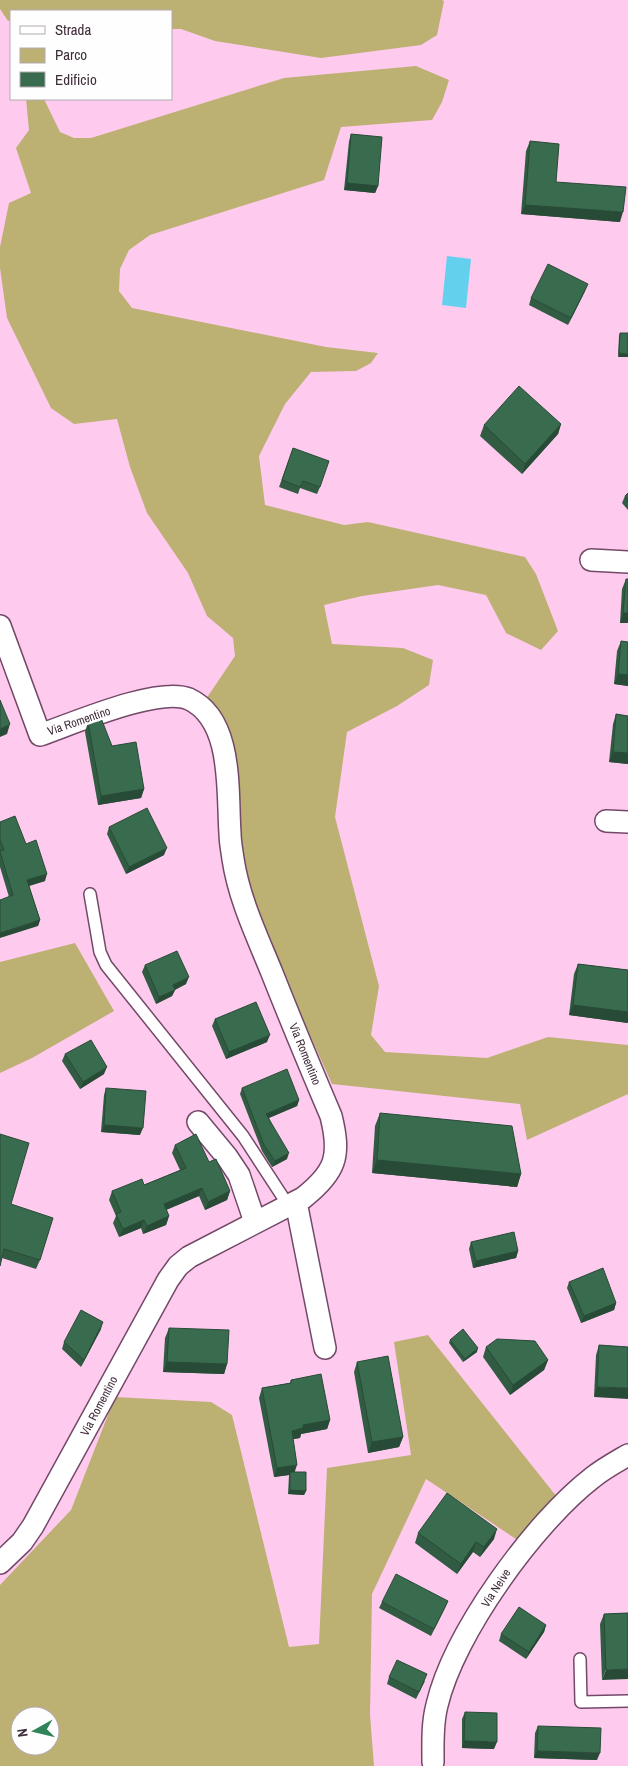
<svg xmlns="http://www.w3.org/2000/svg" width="628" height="1766" font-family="'Archivo Narrow',sans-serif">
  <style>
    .green { fill: #bdb073; fill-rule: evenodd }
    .water { fill: #63d1ee }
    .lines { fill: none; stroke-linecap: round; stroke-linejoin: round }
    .service-casing { stroke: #734968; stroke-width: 14 }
    .minor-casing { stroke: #734968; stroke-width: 24 }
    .service { stroke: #fff; stroke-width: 11 }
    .minor { stroke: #fff; stroke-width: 21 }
    .wall { fill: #315c43 }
    .shaded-wall { fill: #284b37 }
    .building { fill: #396b4e; stroke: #284b37 }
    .labels { text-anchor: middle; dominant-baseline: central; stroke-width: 5; stroke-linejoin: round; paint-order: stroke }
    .street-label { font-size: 12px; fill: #3f2c39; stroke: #fefefe }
  </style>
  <rect width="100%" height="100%" fill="#fecbef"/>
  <!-- green -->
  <g class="green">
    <polygon points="0,0 442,0 444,1 437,35 421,45 321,58 215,41 181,29 171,29 171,11 11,11 11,20 8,21 0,9"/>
    <polygon points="416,66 449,80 442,102 432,120 341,127 324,180 150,235 129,250 120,269 119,291 132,308 326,347 378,353 371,363 356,371 311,372 285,404 259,456 265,505 344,525 368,522 525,557 536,574 558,631 541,650 506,633 486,595 438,585 362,596 324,605 332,644 403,648 433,660 429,685 397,706 347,732 335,817 379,986 371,1035 385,1052 487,1058 548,1037 628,1045 628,1094 527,1140 520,1104 332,1084 256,916 204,702 235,656 233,638 207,616 188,573 147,513 130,467 117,419 74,424 51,408 7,318 0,268 0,247 9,203 31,193 16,148 29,130 26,99 44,99 60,132 74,138 91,138 284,78"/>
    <polygon points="75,943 114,1011 32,1058 0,1073 0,962"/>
    <path d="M 428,1335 L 557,1497 L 519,1541 L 426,1479 L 372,1594 L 370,1715 L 374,1766 L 0,1766 L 0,1585 L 71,1510 L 115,1397 L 211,1402 L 232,1415 L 289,1647 L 319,1644 L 327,1468 L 411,1455 L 394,1342 ZM 20,1716 L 50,1716 L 50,1746 L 20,1746 Z"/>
  </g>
  <!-- water -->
  <polygon class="water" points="447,256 471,259 466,308 442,305"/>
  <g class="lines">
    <!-- service casing -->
    <g class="service-casing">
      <g id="service">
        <polyline points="90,894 100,952 106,965 243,1136 288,1205"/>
        <polyline points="580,1659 581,1702 628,1701"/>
      </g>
    </g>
    <!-- minor casing -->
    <g class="minor-casing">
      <g id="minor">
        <polyline points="591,560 628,562"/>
        <path d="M 0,626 L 40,735 C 72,724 159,686 189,699 C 234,720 227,793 230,833 C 230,842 232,851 233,859 C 239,899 257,936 272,973 C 291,1021 311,1069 331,1116 C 341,1156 336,1172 303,1198 L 189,1257 L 178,1266 L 168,1280 L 33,1526 L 22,1542 L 0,1563"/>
        <polyline points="606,821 628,822"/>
        <polyline points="198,1122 227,1157 239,1175 255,1222"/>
        <polyline points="296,1202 325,1348"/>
        <path d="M 433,1762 C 433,1743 432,1724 437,1705 C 454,1633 534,1523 592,1478 C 603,1469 616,1462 628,1455"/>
      </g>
    </g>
    <!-- service -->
    <use href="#service" class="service"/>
    <!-- minor -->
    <use href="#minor" class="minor"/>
  </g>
  <!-- wall -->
  <g class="wall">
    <polygon points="351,134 378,186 375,193 344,190 349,141"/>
    <polygon points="530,141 556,182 620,222 521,214 526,151"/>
    <polygon points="585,291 568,325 529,305 531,298"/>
    <polygon points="620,333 628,333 618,357 619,336"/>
    <polygon points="561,424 558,434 522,474 480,436 484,425"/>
    <polygon points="293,448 320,487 317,494 300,488 298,494 279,487"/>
    <polygon points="628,493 628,510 622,503 625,496"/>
    <polygon points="626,579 628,579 628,623 620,623 622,589"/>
    <polygon points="621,641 628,642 628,686 614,684 617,651"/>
    <polygon points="616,714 628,716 628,764 609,762 613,724"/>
    <polygon points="88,722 112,746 144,789 141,798 98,805 85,732"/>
    <polygon points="0,822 26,844 45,881 29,886 40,920 38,926 9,897 0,867"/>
    <polygon points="109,827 164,855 126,874 107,834"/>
    <polygon points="578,964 628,970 628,1023 569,1015 574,974"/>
    <polygon points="145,965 186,984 175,990 172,996 156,1004 142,972"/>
    <polygon points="215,1019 267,1042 226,1059 212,1026"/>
    <polygon points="65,1054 104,1074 80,1089 62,1061"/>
    <polygon points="106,1088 140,1135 101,1132 104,1095"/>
    <polygon points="242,1088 299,1100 297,1106 269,1118 287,1159 272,1167 262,1151 240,1094"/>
    <polygon points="380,1113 521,1174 517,1187 372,1173 375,1126"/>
    <polygon points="175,1145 209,1162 230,1191 227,1200 205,1210 199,1196 166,1210 169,1216 166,1225 143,1234 141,1228 119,1237 113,1223 116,1216 109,1200 112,1191 144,1185 180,1170 172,1153"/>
    <polygon points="11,1204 40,1260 36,1269 2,1258"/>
    <polygon points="471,1242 518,1251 516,1258 473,1268 469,1249"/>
    <polygon points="569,1282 616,1303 614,1310 581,1323 567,1288"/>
    <polygon points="169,1328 227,1364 224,1374 163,1372 165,1338"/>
    <polygon points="101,1329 81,1367 62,1349 64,1342"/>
    <polygon points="450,1340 477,1352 463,1362 449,1343"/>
    <polygon points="599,1345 628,1347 594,1397 596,1355"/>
    <polygon points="486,1347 548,1360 544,1370 510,1395 483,1357"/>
    <polygon points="357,1362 403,1437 399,1447 368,1453 354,1372"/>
    <polygon points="291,1380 330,1420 327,1429 301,1434 300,1438 293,1439 295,1472 306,1491 304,1495 288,1494 289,1475 274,1477 259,1398 262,1388 290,1383"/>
    <polygon points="418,1533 494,1539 480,1557 473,1552 457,1574 415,1543"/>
    <polygon points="448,1601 445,1608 431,1636 379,1608 382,1602"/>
    <polygon points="628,1613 602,1680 600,1624 604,1614"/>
    <polygon points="546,1625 544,1632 526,1659 499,1641 501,1634"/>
    <polygon points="389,1677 425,1681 416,1699 387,1684"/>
    <polygon points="465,1712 494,1749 462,1748 462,1719"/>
    <polygon points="538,1726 597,1760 534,1758 535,1733"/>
  </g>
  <!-- shaded-wall -->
  <g class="shaded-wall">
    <polygon points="347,183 378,186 375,193 344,190"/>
    <polygon points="525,205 623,212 620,222 521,214"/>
    <polygon points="588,284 585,291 568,325 571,318"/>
    <polygon points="619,353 628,354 628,357 618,357"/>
    <polygon points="561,424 558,434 522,474 525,464"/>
    <polygon points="623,613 628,613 628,623 620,623"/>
    <polygon points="618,674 628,675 628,686 614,684"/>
    <polygon points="10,724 7,734 0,737 0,729"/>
    <polygon points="613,752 628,753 628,764 609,762"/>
    <polygon points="144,789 141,798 98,805 101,796"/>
    <polygon points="167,848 164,855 126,874 129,867"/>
    <polygon points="47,874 45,881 25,887 27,880"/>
    <polygon points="40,920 38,926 0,938 0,933"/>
    <polygon points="189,977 186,984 170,992 173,985"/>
    <polygon points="175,990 172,996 156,1004 159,997"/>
    <polygon points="573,1005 628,1012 628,1023 569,1015"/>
    <polygon points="270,1035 267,1042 226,1059 229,1052"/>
    <polygon points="107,1067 104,1074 80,1089 83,1082"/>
    <polygon points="299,1100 297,1106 264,1120 266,1114"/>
    <polygon points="104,1125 143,1128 140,1135 101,1132"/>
    <polygon points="289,1153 287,1159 272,1167 275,1161"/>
    <polygon points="377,1160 521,1174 517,1187 372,1173"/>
    <polygon points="202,1188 199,1196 161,1212 164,1204"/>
    <polygon points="230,1191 227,1200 205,1210 208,1202"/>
    <polygon points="169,1216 166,1225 143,1234 147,1226"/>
    <polygon points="144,1220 141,1228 119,1237 123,1229"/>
    <polygon points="518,1251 516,1258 473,1268 476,1261"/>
    <polygon points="616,1303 614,1310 581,1323 584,1316"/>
    <polygon points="103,1322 101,1329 81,1367 84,1360"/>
    <polygon points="478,1348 477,1352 463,1362 465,1359"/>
    <polygon points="548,1360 544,1370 510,1395 513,1385"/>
    <polygon points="167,1362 227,1364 224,1374 163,1372"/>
    <polygon points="597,1387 628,1388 628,1399 594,1397"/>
    <polygon points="330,1420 327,1429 301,1434 300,1438 288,1440 292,1431 303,1425"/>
    <polygon points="403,1437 399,1447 368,1453 372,1442"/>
    <polygon points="297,1465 294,1474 290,1472 289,1475 274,1477 277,1468"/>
    <polygon points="290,1490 306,1491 304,1495 288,1494"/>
    <polygon points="497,1529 494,1539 480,1557 484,1547"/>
    <polygon points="476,1542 473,1552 457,1574 461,1564"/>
    <polygon points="546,1625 544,1632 526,1659 529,1652"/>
    <polygon points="628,1669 628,1679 602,1680 606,1670"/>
    <polygon points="464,1741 497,1742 494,1749 462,1748"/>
    <polygon points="537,1751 600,1753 597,1760 534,1758"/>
  </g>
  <!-- building -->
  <g class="building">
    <polygon points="351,134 382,137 378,186 347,183"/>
    <polygon points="530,141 559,144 556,182 626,187 623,212 525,205"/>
    <polygon points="548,264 588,284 571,318 531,298"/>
    <polygon points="620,333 628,333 628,354 619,353"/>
    <polygon points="519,386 561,424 525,464 484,425"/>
    <polygon points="293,448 329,461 320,487 303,481 300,487 282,480"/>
    <polygon points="628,493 628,500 625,496"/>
    <polygon points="626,579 628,579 628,613 623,613"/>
    <polygon points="621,641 628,642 628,675 618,674"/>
    <polygon points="0,700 10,724 0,729"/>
    <polygon points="616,714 628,716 628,753 613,752"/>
    <polygon points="101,718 112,746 136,742 144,789 101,796 88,722"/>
    <polygon points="147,808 167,848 129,867 109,827"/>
    <polygon points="15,816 26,844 36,840 47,874 27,880 40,920 0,933 0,900 13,895 0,852 0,851 4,850 0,840 0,822"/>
    <polygon points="177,951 189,977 173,985 175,990 159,997 145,965"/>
    <polygon points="578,964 628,970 628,1012 573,1005"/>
    <polygon points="256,1002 270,1035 229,1052 215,1019"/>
    <polygon points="91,1040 107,1067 83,1082 65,1054"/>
    <polygon points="287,1069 299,1100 266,1114 289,1153 275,1161 264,1145 242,1088"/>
    <polygon points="106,1088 146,1091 143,1128 104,1125"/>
    <polygon points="380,1113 512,1126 521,1174 377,1160"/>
    <polygon points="0,1134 29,1143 11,1204 53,1218 40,1260 4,1249 0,1266"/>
    <polygon points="196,1134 209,1162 216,1159 230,1191 208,1202 202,1188 164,1204 169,1216 147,1226 144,1220 123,1229 116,1214 121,1212 112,1191 142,1179 144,1185 186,1168 175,1145"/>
    <polygon points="514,1232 518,1251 476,1261 471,1242"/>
    <polygon points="603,1268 616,1303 584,1316 569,1282"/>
    <polygon points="81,1310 103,1322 84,1360 64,1342"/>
    <polygon points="169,1328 229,1330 227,1364 167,1362"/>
    <polygon points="463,1329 478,1348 465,1359 450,1340"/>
    <polygon points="497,1339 535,1341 548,1360 513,1385 486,1347"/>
    <polygon points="599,1345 628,1347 628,1388 597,1387"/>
    <polygon points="388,1356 403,1437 372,1442 357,1362"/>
    <polygon points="321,1374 330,1420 303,1425 303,1428 292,1431 297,1465 277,1468 262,1388 291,1383 291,1380"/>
    <polygon points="290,1472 306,1472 306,1491 290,1490"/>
    <polygon points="447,1493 497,1529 484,1547 476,1542 461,1564 418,1533"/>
    <polygon points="396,1574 448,1601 434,1629 382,1602"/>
    <polygon points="519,1607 546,1625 529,1652 501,1634"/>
    <polygon points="628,1613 628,1669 606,1670 604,1614"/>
    <polygon points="397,1660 427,1674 419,1692 389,1677"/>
    <polygon points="465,1712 497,1713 497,1742 464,1741"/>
    <polygon points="538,1726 601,1728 600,1753 537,1751"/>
  </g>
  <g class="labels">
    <!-- street labels -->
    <g class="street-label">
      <text transform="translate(79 721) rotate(-19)">Via Romentino</text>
      <text transform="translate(305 1054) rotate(68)">Via Romentino</text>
      <text transform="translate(99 1406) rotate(-62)">Via Romentino</text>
      <text transform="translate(496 1588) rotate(-57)">Via Neive</text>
    </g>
  </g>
  <!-- legend -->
  <rect x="10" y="10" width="162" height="90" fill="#fefefe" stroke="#b2aaaf"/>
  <rect x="20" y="26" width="25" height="8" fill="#ffffff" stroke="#b2aaaf"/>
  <text x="55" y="35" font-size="15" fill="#3f2c39">Strada</text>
  <rect x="20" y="48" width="25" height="15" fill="#bdb073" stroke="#b2aaaf"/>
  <text x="55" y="60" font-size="15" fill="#3f2c39">Parco</text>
  <rect x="20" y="72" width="25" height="15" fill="#396b4e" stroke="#b2aaaf"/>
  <text x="55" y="85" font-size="15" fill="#3f2c39">Edificio</text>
  <!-- north arrow -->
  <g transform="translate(35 1731) rotate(262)"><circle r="24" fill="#fefefe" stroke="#b2aaaf"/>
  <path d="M0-4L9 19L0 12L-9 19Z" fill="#2f8559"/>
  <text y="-8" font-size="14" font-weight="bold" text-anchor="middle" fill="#3f2c39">N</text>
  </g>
</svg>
